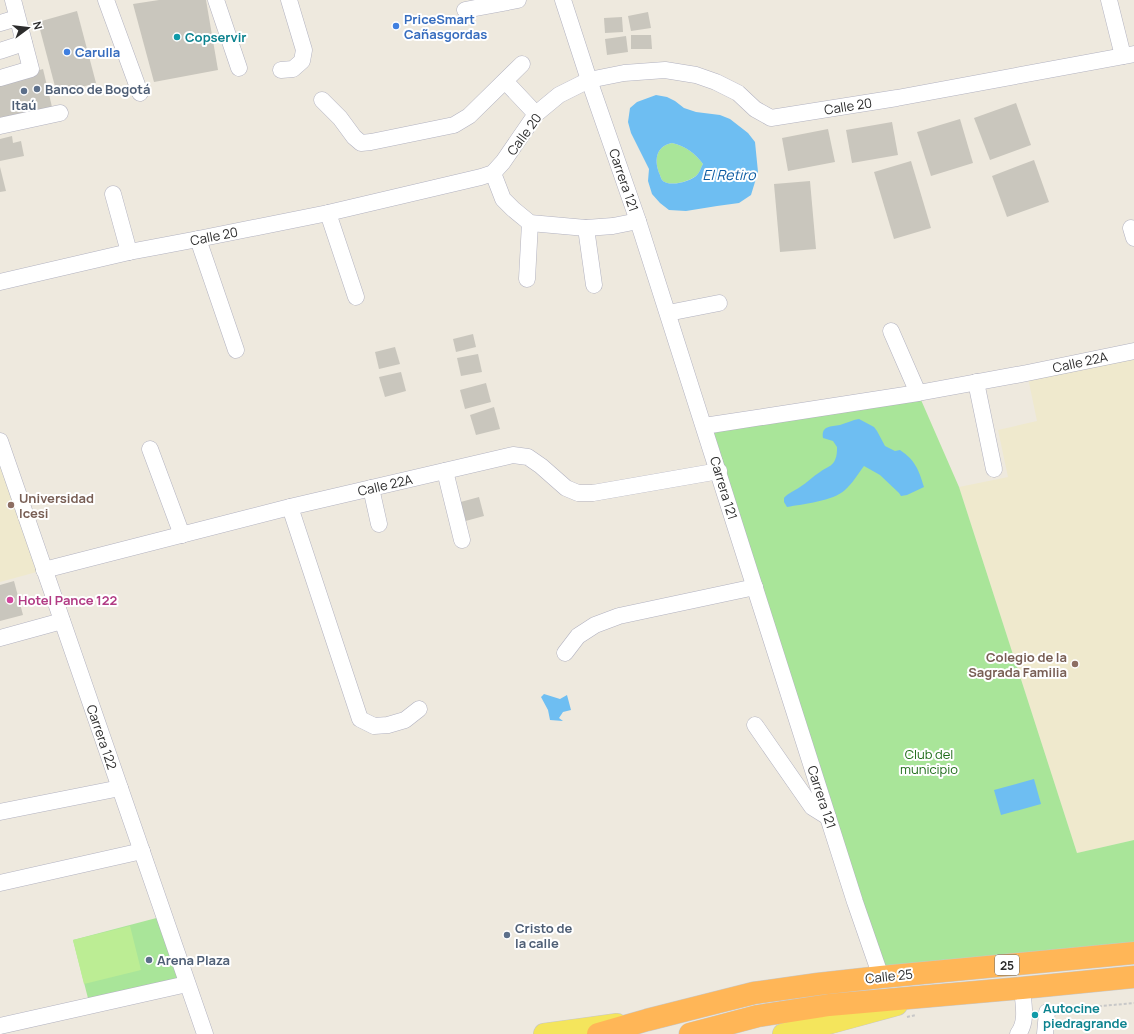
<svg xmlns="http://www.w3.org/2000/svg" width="1134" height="1034" font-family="Manrope,sans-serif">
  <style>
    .education { fill: #efe9cd }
    .green { fill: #a9e599 }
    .pitch { fill: #bced94 }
    .water { fill: #6ebef2; fill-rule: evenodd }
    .building { fill: #c9c6bd }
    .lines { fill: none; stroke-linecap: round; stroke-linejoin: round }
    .minor-casing { stroke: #b2b2c0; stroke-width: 17 }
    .major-casing { stroke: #c8c8c8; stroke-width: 22 }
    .highway-casing { stroke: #c8c8c8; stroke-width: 23 }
    .path { stroke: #c8c8c8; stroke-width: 2; stroke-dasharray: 3 2; stroke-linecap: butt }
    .minor { stroke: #fff; stroke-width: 16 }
    .major { stroke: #f4e55c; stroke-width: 21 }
    .highway { stroke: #ffb657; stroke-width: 22 }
    .shop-dot { fill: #3f7fe0; stroke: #fff; stroke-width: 1.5 }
    .culture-dot { fill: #0f9aa8; stroke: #fff; stroke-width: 1.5 }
    .service-dot { fill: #5c6f8a; stroke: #fff; stroke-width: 1.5 }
    .education-dot { fill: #8d6e63; stroke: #fff; stroke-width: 1.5 }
    .hotel-dot { fill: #d1479c; stroke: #fff; stroke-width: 1.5 }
    .labels { text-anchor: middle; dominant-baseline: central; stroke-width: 4; stroke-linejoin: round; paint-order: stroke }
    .shield { fill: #fff; stroke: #6b6b6b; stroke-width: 1 }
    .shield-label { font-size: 12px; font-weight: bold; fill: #2c2c2c }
    .shop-label { font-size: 13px; font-weight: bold; fill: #366cbe; stroke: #fff; text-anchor: start }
    .culture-label { font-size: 13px; font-weight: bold; fill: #0d838f; stroke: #fff; text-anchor: start }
    .service-label { font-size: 13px; font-weight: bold; fill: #4e5e75; stroke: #fff; text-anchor: start }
    .street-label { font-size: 13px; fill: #2c2c2c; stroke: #fff }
    .education-label { font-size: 13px; font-weight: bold; fill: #785e54; stroke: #fff; text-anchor: start }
    .hotel-label { font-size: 13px; font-weight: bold; fill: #b23c85; stroke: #fff; text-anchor: start }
    .park-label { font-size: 13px; fill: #1f6c19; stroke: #fff }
    .water-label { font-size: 14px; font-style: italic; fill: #0a59a1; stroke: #fff }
  </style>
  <rect width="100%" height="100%" fill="#eee9de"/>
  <!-- education -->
  <g class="education">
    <polygon points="1134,351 1134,840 1077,853 959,487 1008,477 998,430 1037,421 1027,373"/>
    <polygon points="0,441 44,570 0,582"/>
  </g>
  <!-- green -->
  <g class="green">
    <path d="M 672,143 C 685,146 695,153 703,164 C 701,167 700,172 697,175 C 691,181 669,188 662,180 C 662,180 660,176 660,175 C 654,162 655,146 672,143 Z"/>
    <polygon points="918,393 959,487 1077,853 1134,840 1134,953 881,977 704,426"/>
    <polygon points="164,916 187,984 90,1006 73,940"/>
  </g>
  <!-- pitch -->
  <polygon class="pitch" points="130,926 141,970 84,984 73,940"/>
  <!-- water -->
  <g class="water">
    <path d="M 656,95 L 667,97 L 675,101 L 684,108 L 696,112 L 720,115 L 730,119 L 748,133 L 755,142 L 758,172 L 751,195 L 739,203 L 717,206 L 686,211 L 669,210 L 660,203 L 652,194 L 648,181 L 649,169 L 631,133 L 628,122 L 630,108 L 637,102 ZM 672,143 C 685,146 695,153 703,164 C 701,167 700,172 697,175 C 692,181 669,188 662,180 C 662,180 660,176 660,175 C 654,162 655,146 672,143 Z"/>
    <path d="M 859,419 L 874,427 L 877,431 L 885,446 L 895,451 L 900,450 C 915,460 919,470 924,487 L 907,495 L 901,496 L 899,493 L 880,475 L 864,466 C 858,474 852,484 845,490 C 833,501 803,504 787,507 L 784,502 L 784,498 C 788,493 794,491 800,487 C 807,483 813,476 820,472 C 825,468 833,466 835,460 C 837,456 837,451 837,447 L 833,441 L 823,438 C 821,425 831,427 840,425 C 847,423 852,420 859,419 Z"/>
    <polygon points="544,694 560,699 567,695 571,710 563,712 559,718 563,721 550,720 548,710 541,697"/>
    <polygon points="1034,779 1041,804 1001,815 994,790"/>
  </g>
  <!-- building -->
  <g class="building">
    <polygon points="159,0 206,0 218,70 154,82 133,4"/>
    <polygon points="77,11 96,83 57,94 38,22"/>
    <polygon points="648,12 651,28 631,31 628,16"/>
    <polygon points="622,17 623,32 605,33 604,18"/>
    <polygon points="631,35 651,35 652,49 631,49"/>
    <polygon points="626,36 628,52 607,55 605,39"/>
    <polygon points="43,69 52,107 0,119 0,81"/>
    <polygon points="1016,103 1031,145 990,160 974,118"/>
    <polygon points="960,119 973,163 931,176 917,132"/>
    <polygon points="892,122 898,155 852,163 846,130"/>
    <polygon points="828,129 835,162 788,171 782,138"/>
    <polygon points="12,136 13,143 21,141 24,156 0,161 0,139"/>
    <polygon points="1034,160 1049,202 1007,217 992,176"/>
    <polygon points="911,161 931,228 894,239 874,172"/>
    <polygon points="0,167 6,191 0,192"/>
    <polygon points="810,181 816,249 780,252 774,184"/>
    <polygon points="473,334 476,347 456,352 453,339"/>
    <polygon points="395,347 400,364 379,369 375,352"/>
    <polygon points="478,354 482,372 461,376 457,358"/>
    <polygon points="401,372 406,391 385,397 379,377"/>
    <polygon points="486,383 491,402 465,409 460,390"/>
    <polygon points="494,407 500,429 476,435 470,415"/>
    <polygon points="479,497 484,516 462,522 457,503"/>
    <polygon points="14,581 23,615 0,621 0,585"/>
  </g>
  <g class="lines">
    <!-- minor casing -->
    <g class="minor-casing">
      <g id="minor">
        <polyline points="106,0 140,93"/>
        <polyline points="216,0 239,68"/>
        <polyline points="563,0 589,80 638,221 855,902 881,977"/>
        <polyline points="1109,0 1123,56"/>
        <polyline points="465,10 518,0"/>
        <polyline points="0,23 17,18"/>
        <polyline points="0,51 24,43"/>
        <polyline points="281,70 293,69 302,61 304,50 289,0"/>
        <polyline points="0,78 31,69 13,0"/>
        <polyline points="505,81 536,114"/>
        <polyline points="322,100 340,118 354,137 361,143 371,142 454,125 469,116 522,64"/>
        <polyline points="0,126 60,113"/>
        <polyline points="493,173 503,199 513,209 530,223 586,228 613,226 638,221"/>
        <polyline points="113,194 129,252"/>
        <polyline points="328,213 356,297"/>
        <polyline points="586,228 594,285"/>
        <polyline points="1131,228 1134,238"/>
        <polyline points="198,239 236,350"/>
        <polyline points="527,279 530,223"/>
        <polyline points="0,282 129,252 198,239 328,213 481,177 493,173 503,162 536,114 559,95 589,80 624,73 665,70 696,75 716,82 738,93 755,109 771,118 897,98 1134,54"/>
        <polyline points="668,313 719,303"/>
        <polyline points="891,331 918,393"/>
        <polyline points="976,382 994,469"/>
        <polyline points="704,426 918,393 1027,373 1134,351"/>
        <polyline points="0,441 205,1034"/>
        <polyline points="150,449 182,535"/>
        <polyline points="445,471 462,540"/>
        <polyline points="371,488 379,524"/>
        <polyline points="290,507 360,719 374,726 388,725 405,720 419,709"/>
        <polyline points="44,570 290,507 513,455 528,457 541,466 566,488 578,493 593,493 719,471"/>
        <polyline points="0,638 62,621"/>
        <polyline points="565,653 578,636 595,625 619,616 755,587"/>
        <polyline points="755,725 812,807 828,817"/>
        <polyline points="0,812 120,788"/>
        <polyline points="0,883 142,851"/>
        <polyline points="0,1026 187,984"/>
        <path d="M 1018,1034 C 1028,1021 1023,1003 1022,988"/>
        <polyline points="1045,1034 1047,1012"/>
      </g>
    </g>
    <!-- major casing -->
    <g class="major-casing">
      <g id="major">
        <polyline points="544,1034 617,1024"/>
        <polyline points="783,1034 831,1023 897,1005"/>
      </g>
    </g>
    <!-- highway casing -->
    <g class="highway-casing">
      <g id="highway">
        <polyline points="598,1034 647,1020 754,993 818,984 881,977 1134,953"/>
        <polyline points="690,1034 758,1016 829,1005 1022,988 1134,977"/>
      </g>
    </g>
    <!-- path -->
    <g class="path">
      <polyline points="1059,1010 1134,1003"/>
      <polyline points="907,1017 916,1015"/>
    </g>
    <!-- minor -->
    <use href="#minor" class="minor"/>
    <!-- major -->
    <use href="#major" class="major"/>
    <!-- highway -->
    <use href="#highway" class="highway"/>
  </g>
  <!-- markers -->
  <g class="shop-dot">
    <circle cx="396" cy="26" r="4"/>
    <circle cx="67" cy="52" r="4"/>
  </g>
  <g class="culture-dot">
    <circle cx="177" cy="37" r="4"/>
    <circle cx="1035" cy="1015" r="4"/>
  </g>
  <g class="service-dot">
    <circle cx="37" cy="89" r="4"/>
    <circle cx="24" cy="91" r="4"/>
    <circle cx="507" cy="935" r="4"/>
    <circle cx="149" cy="960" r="4"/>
  </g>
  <g class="education-dot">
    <circle cx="11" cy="505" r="4"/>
    <circle cx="1075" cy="664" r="4"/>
  </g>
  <circle class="hotel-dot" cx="10" cy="600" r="4"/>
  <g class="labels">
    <!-- shield labels -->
    <rect class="shield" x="995" y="955" width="24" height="20" rx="3"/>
    <g class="shield-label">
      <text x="1007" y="965">25</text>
    </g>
    <!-- shop labels -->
    <g class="shop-label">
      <text x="404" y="19">PriceSmart<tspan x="404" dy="15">Cañasgordas</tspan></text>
      <text x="75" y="52">Carulla</text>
    </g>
    <!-- culture labels -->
    <g class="culture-label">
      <text x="185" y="37">Copservir</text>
      <text x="1043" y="1008">Autocine<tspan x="1043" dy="15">piedragrande</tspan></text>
    </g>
    <!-- service labels -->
    <g class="service-label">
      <text x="45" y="89">Banco de Bogotá</text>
      <text x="24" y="105" text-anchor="middle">Itaú</text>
      <text x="515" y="928">Cristo de<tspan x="515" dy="15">la calle</tspan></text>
      <text x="157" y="960">Arena Plaza</text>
    </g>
    <!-- street labels -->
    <g class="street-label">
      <text transform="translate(848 106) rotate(-9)">Calle 20</text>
      <text transform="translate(524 134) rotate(-54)">Calle 20</text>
      <text transform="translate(624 180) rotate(71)">Carrera 121</text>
      <text transform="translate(214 236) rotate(-11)">Calle 20</text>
      <text transform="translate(1080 362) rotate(-12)">Calle 22A</text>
      <text transform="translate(385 485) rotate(-13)">Calle 22A</text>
      <text transform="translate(724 488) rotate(73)">Carrera 121</text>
      <text transform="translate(102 737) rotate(71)">Carrera 122</text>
      <text transform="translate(822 797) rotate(72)">Carrera 121</text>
      <text transform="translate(889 976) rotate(-6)">Calle 25</text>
    </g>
    <!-- education labels -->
    <g class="education-label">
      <text x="19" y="498">Universidad<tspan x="19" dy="15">Icesi</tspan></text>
      <text x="1067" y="657" text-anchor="end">Colegio de la<tspan x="1067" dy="15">Sagrada Familia</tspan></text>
    </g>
    <!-- hotel labels -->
    <g class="hotel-label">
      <text x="18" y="600">Hotel Pance 122</text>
    </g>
    <!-- park labels -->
    <g class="park-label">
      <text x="929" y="754">Club del<tspan x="929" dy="15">municipio</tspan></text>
    </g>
    <!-- water labels -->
    <g class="water-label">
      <text x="729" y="174">El Retiro</text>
    </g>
  </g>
  <!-- north arrow -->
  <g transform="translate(28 28) rotate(75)" stroke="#ffffff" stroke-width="3" paint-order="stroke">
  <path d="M0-3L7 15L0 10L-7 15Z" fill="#2c2c2c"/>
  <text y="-6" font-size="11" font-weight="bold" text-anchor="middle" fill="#2c2c2c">N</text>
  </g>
</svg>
